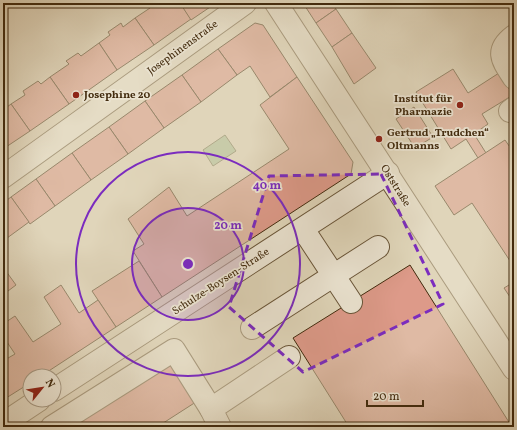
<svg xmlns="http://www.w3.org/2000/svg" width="517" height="430" font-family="Vollkorn,serif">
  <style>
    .green { fill: #acbf95; stroke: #777552 }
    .building { fill: #dd9a89; stroke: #422b0e }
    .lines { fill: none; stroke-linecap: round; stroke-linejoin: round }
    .minor-casing { stroke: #6a5639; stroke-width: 24 }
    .minor { stroke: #ebe4d2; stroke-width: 22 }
    .marked { fill: none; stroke: #7b2cbf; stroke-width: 3; stroke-dasharray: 8 5; stroke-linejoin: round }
    .ring { fill: none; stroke: #7b2cbf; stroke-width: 2 }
    .poi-dot { fill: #8f2418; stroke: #ebe4d2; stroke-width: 1.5 }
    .labels { text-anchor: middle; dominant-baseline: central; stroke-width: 3.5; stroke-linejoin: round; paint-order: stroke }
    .street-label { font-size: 11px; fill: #422b0e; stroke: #ebe4d2 }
    .poi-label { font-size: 11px; font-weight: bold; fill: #422b0e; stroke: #ebe4d2; text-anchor: start }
    .centre { fill: #7b2cbf; stroke: #ebe4d2; stroke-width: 2 }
    .ring-label { font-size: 12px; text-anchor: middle; font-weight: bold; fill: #7b2cbf; stroke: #ebe4d2; stroke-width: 3.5; stroke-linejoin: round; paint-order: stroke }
  </style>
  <rect width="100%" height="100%" fill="#e0d6ba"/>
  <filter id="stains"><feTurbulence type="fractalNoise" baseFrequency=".005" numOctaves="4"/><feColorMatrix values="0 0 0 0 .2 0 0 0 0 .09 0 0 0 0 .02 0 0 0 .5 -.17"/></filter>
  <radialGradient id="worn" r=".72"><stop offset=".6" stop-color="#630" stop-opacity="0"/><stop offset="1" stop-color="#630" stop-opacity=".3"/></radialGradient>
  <!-- green -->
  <polygon class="green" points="225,135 236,151 213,166 203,150"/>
  <!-- building -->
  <g class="building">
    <polygon points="150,3 180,3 191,19 154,45 135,18 150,8 148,5"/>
    <polygon points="180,3 216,3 191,20"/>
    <polygon points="303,3 332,3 336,9 316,23"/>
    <polygon points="336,9 352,33 332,47 316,23"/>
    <polygon points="135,18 154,45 117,70 99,43 110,35 108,32 121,23 123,27"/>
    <polygon points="255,23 263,25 297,77 270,97 250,66 237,75 218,49"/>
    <polygon points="352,33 376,68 354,84 332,47"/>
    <polygon points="99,43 117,70 69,104 50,77 69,64 66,61 78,53 81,56"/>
    <polygon points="218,49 237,75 201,102 182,75"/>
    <polygon points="453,69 468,93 499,73 513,95 482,114 488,124 474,134 486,153 478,158 466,139 451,149 416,92"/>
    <polygon points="182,75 201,102 164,128 145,101"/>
    <polygon points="50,77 69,104 30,131 11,104 25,95 23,91 38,81 41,84"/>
    <polygon points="297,77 353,162 351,174 162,297 133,251 144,244 128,219 169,187 187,216 289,149 260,105"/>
    <polygon points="145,101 164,128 128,154 109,127"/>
    <polygon points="11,104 30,131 3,149 3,110"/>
    <polygon points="414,107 433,137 415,148 396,119"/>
    <polygon points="109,127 128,154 91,180 72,153"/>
    <polygon points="505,140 514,153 514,267 472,203 454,215 435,186"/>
    <polygon points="72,153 91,180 55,206 36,179"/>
    <polygon points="36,179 55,206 30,224 11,197"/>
    <polygon points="11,197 29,222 3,241 3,203"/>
    <polygon points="139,261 162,297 116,327 92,291"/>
    <polygon points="410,265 512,427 349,427 293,338"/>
    <polygon points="3,267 16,285 4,294 3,292"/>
    <polygon points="514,282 514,303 504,288"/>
    <polygon points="61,285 79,313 98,300 116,327 41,376 30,376 30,383 3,400 3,361 15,354 3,336 3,324 15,316 33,342 61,324 44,297"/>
    <polygon points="173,359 199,400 157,427 68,427"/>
  </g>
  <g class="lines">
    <!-- minor casing -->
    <g class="minor-casing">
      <g id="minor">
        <polyline points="276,3 514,369"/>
        <path d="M 514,36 C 494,51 503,61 514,78"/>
        <polyline points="510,111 514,108"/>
        <polyline points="3,177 245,3"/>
        <polyline points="303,229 351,302"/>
        <polyline points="252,328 378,247"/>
        <polyline points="54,390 388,173"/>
        <polyline points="3,424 39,400"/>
        <polyline points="52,427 174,350 211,409"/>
        <polyline points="220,427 211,409 289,357"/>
      </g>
    </g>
    <!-- minor -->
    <use href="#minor" class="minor"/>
  </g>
  <!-- marked area -->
  <path d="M0 0H517V430H0ZM 381,174 L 443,304 L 303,372 L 229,307 L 269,176 Z" fill="#e0d6ba" fill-opacity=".55" fill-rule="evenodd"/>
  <path class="marked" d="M 381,174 L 443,304 L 303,372 L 229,307 L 269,176 Z"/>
  <!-- distance rings -->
  <circle cx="188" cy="264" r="56" fill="#7b2cbf" fill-opacity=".12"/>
  <g class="ring">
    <circle cx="188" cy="264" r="56"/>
    <circle cx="188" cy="264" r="112"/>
  </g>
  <!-- markers -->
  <g class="poi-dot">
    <circle cx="76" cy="95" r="4"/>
    <circle cx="460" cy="105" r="4"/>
    <circle cx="379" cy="139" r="4"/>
  </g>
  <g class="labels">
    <!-- street labels -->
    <g class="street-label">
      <text transform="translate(183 48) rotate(-36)">Josephinenstraße</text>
      <text transform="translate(395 186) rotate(58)">Oststraße</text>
      <text transform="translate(221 282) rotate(-33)">Schulze-Boysen-Straße</text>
    </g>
    <!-- poi labels -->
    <g class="poi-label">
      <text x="84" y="95">Josephine 20</text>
      <text x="452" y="99" text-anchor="end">Institut für<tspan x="452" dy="13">Pharmazie</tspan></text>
      <text x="387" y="133">Gertrud „Trudchen“<tspan x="387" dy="13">Oltmanns</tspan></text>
    </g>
  </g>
  <circle cx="188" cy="264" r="6" class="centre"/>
  <g class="ring-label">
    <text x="267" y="189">40 m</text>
    <text x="228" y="229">20 m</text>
  </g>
  <!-- margin -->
  <rect width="517" height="430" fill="none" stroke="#e0d6ba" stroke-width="16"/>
  <rect x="4" y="4" width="509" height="422" fill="none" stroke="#422b0e" stroke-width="2"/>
  <rect x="8" y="8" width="501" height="414" fill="none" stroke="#422b0e"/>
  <!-- north arrow -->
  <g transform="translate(42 388) rotate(60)"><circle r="19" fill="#ebe4d2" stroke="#a79a84"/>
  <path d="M0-3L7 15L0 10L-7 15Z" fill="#8f2418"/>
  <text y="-6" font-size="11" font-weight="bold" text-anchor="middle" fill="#422b0e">N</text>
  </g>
  <!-- scale -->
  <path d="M367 400v6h56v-6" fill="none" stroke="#422b0e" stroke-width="2"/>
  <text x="373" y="400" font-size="12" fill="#422b0e" stroke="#ebe4d2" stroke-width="3" paint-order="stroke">20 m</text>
  <rect width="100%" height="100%" filter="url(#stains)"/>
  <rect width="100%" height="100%" fill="url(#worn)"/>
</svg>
